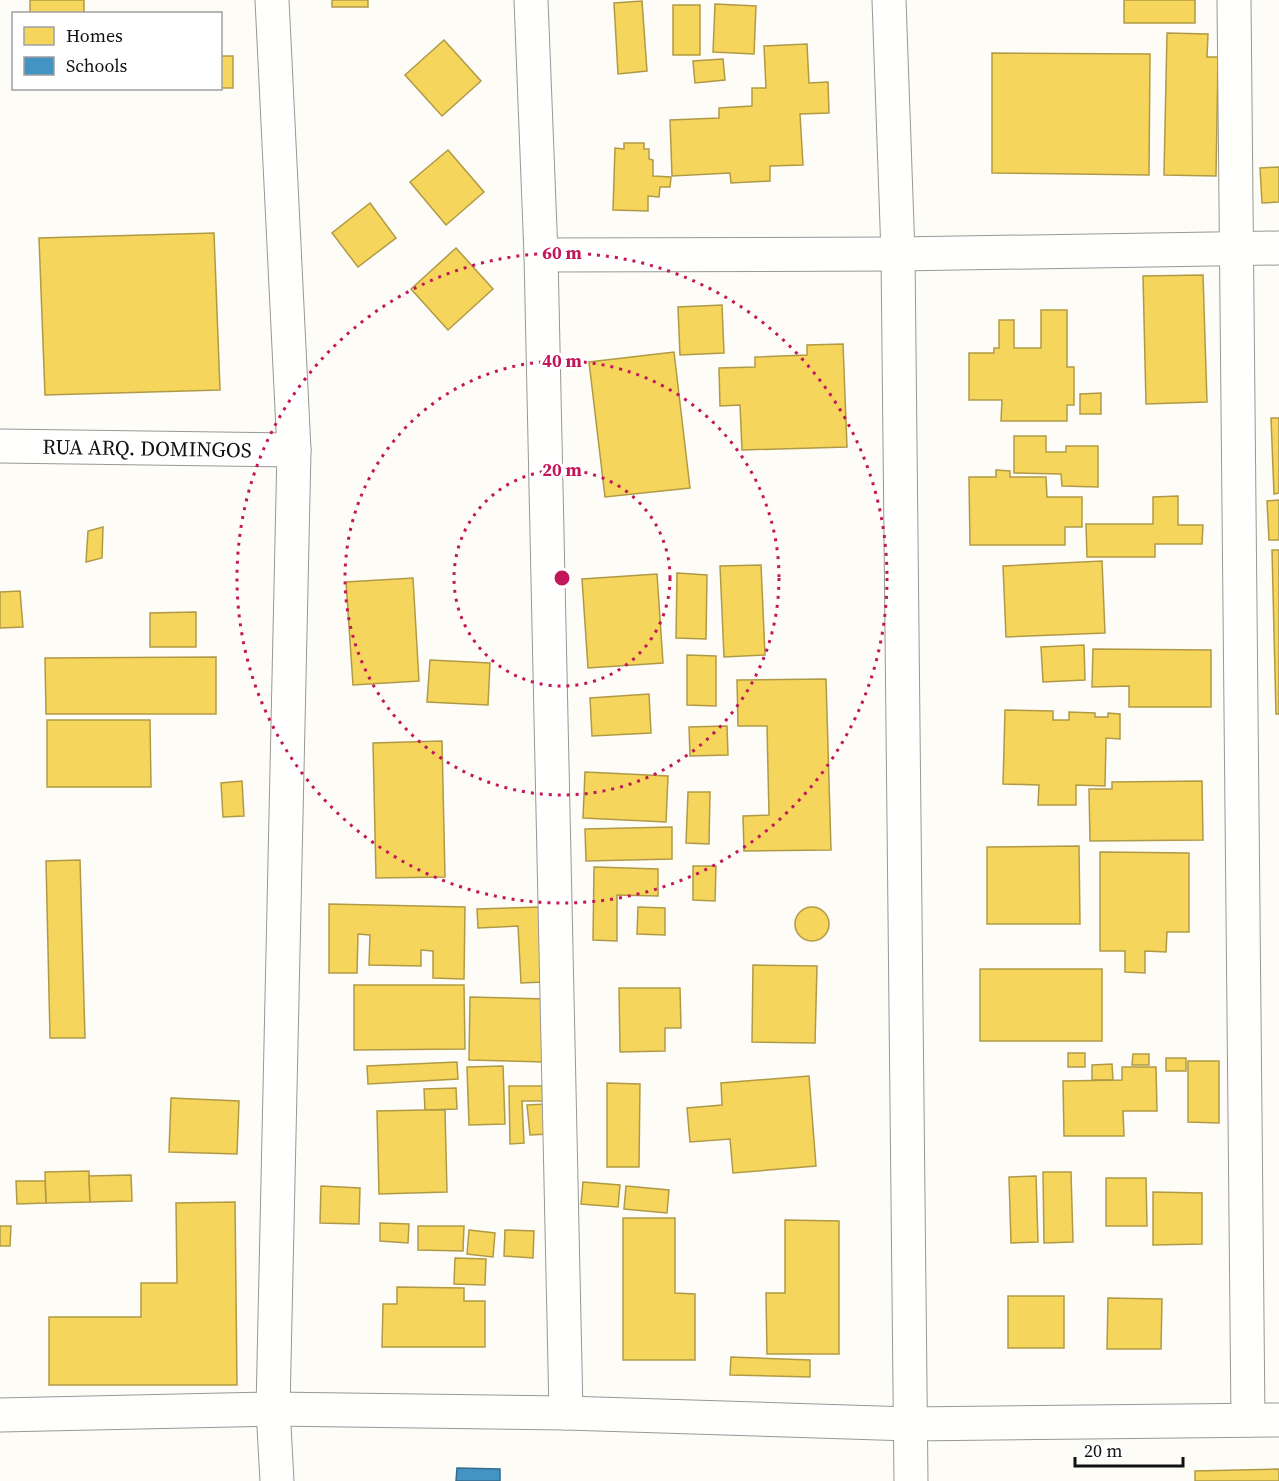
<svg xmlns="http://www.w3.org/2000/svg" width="1279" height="1481" font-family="'Source Serif 4',serif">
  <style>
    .homes { fill: #f6d55c; stroke: #b19a46; stroke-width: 1.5 }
    .schools { fill: #4393c3; stroke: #346c8e; stroke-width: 1.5 }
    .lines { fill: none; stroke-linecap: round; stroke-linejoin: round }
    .minor-casing { stroke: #979795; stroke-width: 35 }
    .tertiary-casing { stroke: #979795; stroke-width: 35 }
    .minor { stroke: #fffffe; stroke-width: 33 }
    .tertiary { stroke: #fffffe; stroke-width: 33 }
    .ring { fill: none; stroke: #c2185b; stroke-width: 3; stroke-dasharray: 3 6 }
    .labels { text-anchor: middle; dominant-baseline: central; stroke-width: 6; stroke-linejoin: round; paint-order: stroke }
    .street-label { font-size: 21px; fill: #111; stroke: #fff }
    .centre { fill: #c2185b; stroke: #fff; stroke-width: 3 }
    .ring-label { font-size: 18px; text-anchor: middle; font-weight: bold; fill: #c2185b; stroke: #fff; stroke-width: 6; stroke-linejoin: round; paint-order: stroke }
  </style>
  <rect width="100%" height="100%" fill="#fdfcf7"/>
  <!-- homes -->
  <g class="homes">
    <rect x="30" y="0" width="54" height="14"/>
    <rect x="332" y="0" width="36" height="7"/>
    <rect x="1124" y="0" width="71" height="23"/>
    <polygon points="642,1 647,71 618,74 614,3"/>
    <polygon points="715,4 756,6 754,54 713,52"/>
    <rect x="673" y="5" width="27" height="50"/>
    <polygon points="1167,33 1208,34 1207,57 1218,57 1216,176 1164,175"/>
    <polygon points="444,40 481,81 442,116 405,75"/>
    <polygon points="807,44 809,83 828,82 829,113 800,114 803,165 770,166 770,181 731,183 730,173 672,176 670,120 719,118 719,108 752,106 752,88 766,88 764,46"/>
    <polygon points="992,53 1150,54 1149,175 992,173"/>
    <rect x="220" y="56" width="13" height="32"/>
    <polygon points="723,59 725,80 695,83 693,61"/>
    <polygon points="624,143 644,143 644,149 649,149 649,159 653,160 653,176 671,177 670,187 660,187 659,197 648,196 648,211 613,210 615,148 624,149"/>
    <polygon points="448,150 484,192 446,225 410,182"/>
    <polygon points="1279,167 1279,202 1262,203 1260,168"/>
    <polygon points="370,203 396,238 358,267 332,233"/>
    <polygon points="214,233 220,390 45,395 39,238"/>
    <polygon points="456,248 493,289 448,330 411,289"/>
    <polygon points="1203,275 1207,402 1146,404 1143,276"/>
    <polygon points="722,305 724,353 680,355 678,307"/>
    <polygon points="1041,310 1067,310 1067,367 1074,367 1074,405 1067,405 1067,421 1001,421 1002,400 969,400 969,353 994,353 994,348 999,348 999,320 1014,320 1014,348 1041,348"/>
    <polygon points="843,344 847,447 742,450 740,405 720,406 719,368 755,367 755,357 807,355 807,345"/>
    <polygon points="674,352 690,488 605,497 589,362"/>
    <polygon points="1101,393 1101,414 1080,414 1080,394"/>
    <polygon points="1271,418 1279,418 1279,493 1274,494"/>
    <polygon points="1014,436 1046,436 1046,452 1066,452 1066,446 1098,446 1098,487 1062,486 1061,474 1014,473"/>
    <polygon points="996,470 1010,471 1010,477 1046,477 1047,497 1082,497 1082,527 1065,527 1065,545 970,545 969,477 996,477"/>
    <polygon points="1178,496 1178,525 1203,525 1202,544 1155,544 1155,557 1087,557 1086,524 1153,524 1153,497"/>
    <polygon points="1279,500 1279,540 1269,540 1267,501"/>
    <polygon points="103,527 102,558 86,562 88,531"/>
    <polygon points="1272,550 1279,550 1279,714 1276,714"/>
    <polygon points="1102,561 1105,633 1006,637 1003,566"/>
    <polygon points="761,565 765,655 724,657 720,566"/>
    <polygon points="677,573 707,575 706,639 676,638"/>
    <polygon points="657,574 663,663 588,668 582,579"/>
    <polygon points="413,578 419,681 353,685 346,582"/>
    <polygon points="20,591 23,627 0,628 0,592"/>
    <polygon points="196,612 196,647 150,647 150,613"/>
    <polygon points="1084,645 1085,680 1043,682 1041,647"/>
    <polygon points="1093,649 1211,650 1211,707 1129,707 1129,686 1092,687"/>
    <polygon points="687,655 716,656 716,706 687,705"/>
    <polygon points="216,657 216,714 46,714 45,658"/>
    <polygon points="430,660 490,663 488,705 427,702"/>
    <polygon points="826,679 831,850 744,851 743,816 769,815 767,726 738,726 737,680"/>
    <polygon points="649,694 651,733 592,736 590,698"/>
    <polygon points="1005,710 1053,711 1053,720 1069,720 1069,712 1095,713 1095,717 1108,717 1108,713 1120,714 1120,739 1106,738 1105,786 1076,785 1076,805 1038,805 1039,785 1003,784"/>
    <polygon points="47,720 150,720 151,787 47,787"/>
    <polygon points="727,726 728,755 690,756 689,727"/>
    <polygon points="442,741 445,877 376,878 373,743"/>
    <polygon points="585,772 668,776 666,822 583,818"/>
    <polygon points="242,781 244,816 223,817 221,783"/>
    <polygon points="1202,781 1203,840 1090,841 1089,789 1112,789 1112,782"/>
    <polygon points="688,792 710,792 709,844 686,843"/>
    <polygon points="672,827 672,859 586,861 585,829"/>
    <polygon points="1079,846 1080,924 987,924 987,847"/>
    <polygon points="1100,852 1189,853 1189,932 1167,932 1166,952 1145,951 1145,973 1125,972 1125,951 1100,951"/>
    <polygon points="80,860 85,1038 50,1038 46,861"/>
    <polygon points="693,866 716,866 715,901 693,900"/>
    <polygon points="594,867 658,869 658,896 617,895 617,941 593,940"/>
    <polygon points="329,904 465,907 464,979 433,978 433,951 421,950 421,966 369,965 370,935 358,934 357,973 329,973"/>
    <polygon points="541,907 544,982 521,983 518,926 478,928 477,909"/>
    <polygon points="638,907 665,908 665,935 637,934"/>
    <circle cx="812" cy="924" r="17"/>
    <polygon points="753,965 817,966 815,1043 752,1042"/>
    <rect x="980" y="969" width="122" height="72"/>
    <polygon points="354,985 464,985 465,1049 354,1050"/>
    <polygon points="619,988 680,988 681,1028 665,1028 665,1051 620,1052"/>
    <polygon points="470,997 546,999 544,1062 469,1060"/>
    <rect x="1068" y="1053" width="17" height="14"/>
    <polygon points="1133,1054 1149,1054 1149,1065 1132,1065"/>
    <rect x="1166" y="1058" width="20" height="13"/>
    <polygon points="1188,1061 1219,1061 1219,1123 1188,1122"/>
    <polygon points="457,1062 458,1079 368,1084 367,1066"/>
    <polygon points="1112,1064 1113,1080 1092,1080 1092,1065"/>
    <polygon points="503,1066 505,1124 469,1125 467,1067"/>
    <polygon points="1122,1067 1156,1067 1157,1111 1123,1111 1124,1136 1064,1136 1063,1081 1122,1080"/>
    <polygon points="809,1076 816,1166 733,1173 730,1139 690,1142 687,1108 722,1105 721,1083"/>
    <polygon points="607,1083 640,1084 639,1167 607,1167"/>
    <polygon points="509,1086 542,1086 543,1101 522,1101 524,1143 510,1144"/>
    <polygon points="456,1088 457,1109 425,1110 424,1089"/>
    <polygon points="171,1098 239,1101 237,1154 169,1152"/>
    <polygon points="547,1104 549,1134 530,1135 527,1105"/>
    <polygon points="425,1110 445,1110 447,1192 379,1194 377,1111"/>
    <polygon points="89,1171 90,1202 46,1203 45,1172"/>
    <polygon points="1043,1172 1071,1172 1073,1242 1044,1243"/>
    <polygon points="131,1175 132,1201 90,1202 89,1176"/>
    <polygon points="1036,1176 1038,1242 1011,1243 1009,1177"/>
    <polygon points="1106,1178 1146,1178 1147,1226 1106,1226"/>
    <polygon points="16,1181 45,1181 46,1203 17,1204"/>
    <polygon points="583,1182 620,1185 618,1207 581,1204"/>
    <polygon points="321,1186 360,1188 359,1224 320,1223"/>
    <polygon points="626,1186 669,1190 667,1213 624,1209"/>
    <polygon points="1153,1192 1202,1193 1202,1244 1153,1245"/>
    <polygon points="235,1202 237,1385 49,1385 49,1317 141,1317 141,1283 177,1283 176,1203"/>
    <polygon points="623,1218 675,1218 675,1293 695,1294 695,1360 623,1360"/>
    <polygon points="785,1220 839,1221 839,1354 767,1354 766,1293 785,1293"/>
    <polygon points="380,1223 409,1224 408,1243 380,1241"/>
    <polygon points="0,1226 11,1226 10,1246 0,1246"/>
    <polygon points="418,1226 464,1226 463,1251 418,1250"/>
    <polygon points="469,1230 495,1233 493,1257 467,1254"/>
    <polygon points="505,1230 534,1231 533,1258 504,1256"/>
    <polygon points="455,1258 486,1259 485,1285 454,1284"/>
    <polygon points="397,1287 464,1288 464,1301 485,1301 485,1347 382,1347 383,1304 397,1304"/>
    <rect x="1008" y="1296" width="56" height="52"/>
    <polygon points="1108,1298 1162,1299 1161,1349 1107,1349"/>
    <polygon points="731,1357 810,1360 810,1377 730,1375"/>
    <polygon points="1279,1469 1279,1481 1195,1481 1195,1471"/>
  </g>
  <!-- schools -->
  <polygon class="schools" points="457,1468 500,1469 500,1481 456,1481"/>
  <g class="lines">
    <!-- minor casing -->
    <g class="minor-casing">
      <g id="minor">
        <polyline points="272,0 294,450 273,1409 277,1481"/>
        <polyline points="531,0 541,255 566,1413"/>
        <polyline points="1234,0 1248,1420"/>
        <polyline points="541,255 898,254 1279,248"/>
        <polyline points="0,446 294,450"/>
        <polyline points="0,1415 273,1409 566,1413 910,1424 1279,1420"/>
      </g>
    </g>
    <!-- tertiary casing -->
    <g class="tertiary-casing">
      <polyline id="tertiary" points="889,0 898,254 911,1481"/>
    </g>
    <!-- minor -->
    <use href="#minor" class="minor"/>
    <!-- tertiary -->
    <use href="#tertiary" class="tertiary"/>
  </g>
  <!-- distance rings -->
  <g class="ring">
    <circle cx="562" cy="578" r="108"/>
    <circle cx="562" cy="578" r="217"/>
    <circle cx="562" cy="578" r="325"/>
  </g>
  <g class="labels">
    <!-- street labels -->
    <g class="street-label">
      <text transform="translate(147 448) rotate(1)">RUA ARQ. DOMINGOS</text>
    </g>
  </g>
  <circle cx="562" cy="578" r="9" class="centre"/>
  <g class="ring-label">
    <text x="562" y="259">60 m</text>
    <text x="562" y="367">40 m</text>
    <text x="562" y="476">20 m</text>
  </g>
  <!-- legend -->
  <rect x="12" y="12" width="210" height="78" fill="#ffffff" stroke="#a0a0a0" stroke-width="1.5"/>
  <rect x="24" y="27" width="30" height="18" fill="#f6d55c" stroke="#a0a0a0" stroke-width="1.5"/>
  <text x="66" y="42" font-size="18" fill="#111111">Homes</text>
  <rect x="24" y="57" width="30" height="18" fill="#4393c3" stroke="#a0a0a0" stroke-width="1.5"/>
  <text x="66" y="72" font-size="18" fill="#111111">Schools</text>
  <!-- scale -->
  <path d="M1075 1457v9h108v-9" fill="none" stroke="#111111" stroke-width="3"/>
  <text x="1084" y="1457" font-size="18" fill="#111111" stroke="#ffffff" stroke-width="4.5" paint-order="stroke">20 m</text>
</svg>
